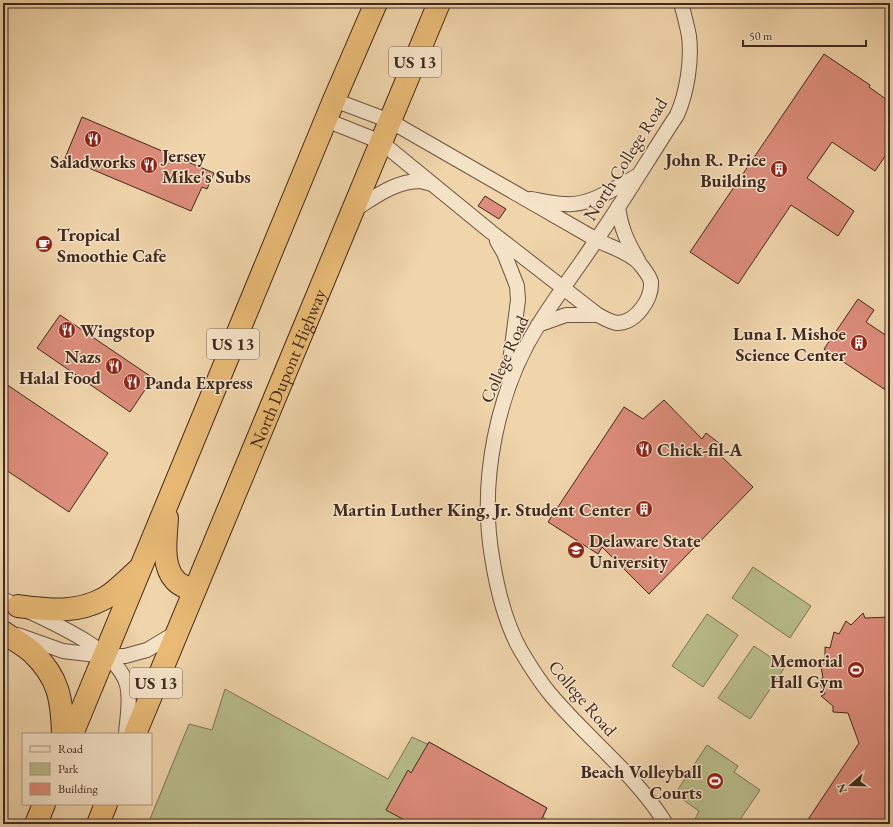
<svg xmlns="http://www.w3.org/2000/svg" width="893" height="827" font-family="'EB Garamond',serif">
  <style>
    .park { fill: #b8bd8a; stroke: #7c7454 }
    .building { fill: #dd8d7b; stroke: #412a1f }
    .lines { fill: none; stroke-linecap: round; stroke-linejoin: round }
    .street-casing { stroke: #6d5442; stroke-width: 16 }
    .highway-casing { stroke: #412a1f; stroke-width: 24 }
    .street { stroke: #f5e3c8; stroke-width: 14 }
    .highway { stroke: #e8ba75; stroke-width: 22 }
    .labels { text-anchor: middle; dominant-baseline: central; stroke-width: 3; stroke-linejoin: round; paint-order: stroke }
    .shield { fill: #f5e3c8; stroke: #776252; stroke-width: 1 }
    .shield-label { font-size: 17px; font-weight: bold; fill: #412a1f }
    .poi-label { font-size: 18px; font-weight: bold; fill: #412a1f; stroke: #f5e3c8; text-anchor: start }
    .street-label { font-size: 18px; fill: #412a1f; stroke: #f5e3c8 }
  </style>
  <rect width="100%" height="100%" fill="#f0d4aa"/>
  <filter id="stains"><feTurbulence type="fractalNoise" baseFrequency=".005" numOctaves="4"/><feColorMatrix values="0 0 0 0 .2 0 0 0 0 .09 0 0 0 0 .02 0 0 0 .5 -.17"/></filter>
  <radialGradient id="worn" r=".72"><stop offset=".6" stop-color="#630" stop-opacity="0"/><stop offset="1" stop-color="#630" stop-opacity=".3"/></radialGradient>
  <!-- park -->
  <g class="park">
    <polygon points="753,567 811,606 790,638 732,598"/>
    <polygon points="707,614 738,635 703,687 672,666"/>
    <polygon points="754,646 785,667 750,719 718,698"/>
    <polygon points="225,689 388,779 412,737 427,744 429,742 547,808 543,817 553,824 148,824 189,724 212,730"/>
    <polygon points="707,745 738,766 734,772 760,790 737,824 703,824 695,819 699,811 675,794"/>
  </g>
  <!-- building -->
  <g class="building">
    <polygon points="824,54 870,85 869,87 890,102 890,149 875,171 832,142 807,178 854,211 838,236 791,205 738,284 690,252"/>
    <polygon points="82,117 214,173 207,189 202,187 191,211 65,158"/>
    <polygon points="485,196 506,209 499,219 478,206"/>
    <polygon points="858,299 874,310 866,322 890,338 890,393 824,349"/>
    <polygon points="60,315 153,378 130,412 37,348"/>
    <polygon points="3,382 108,453 69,512 3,468"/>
    <polygon points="664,400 702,439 706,433 723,446 719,454 753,487 649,594 602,547 598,554 548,522 624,407 643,419"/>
    <polygon points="863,613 865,618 890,617 890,824 805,824 859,743 848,713 833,712 833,706 821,696 825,694 818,680 823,678 820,662 825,662 825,647 830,648 834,632 839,634 846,621 851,625"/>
    <polygon points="429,742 547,808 539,824 412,824 386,810 408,770 411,773"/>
  </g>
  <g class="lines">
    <!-- street casing -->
    <g class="street-casing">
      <g id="street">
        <path d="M 326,120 L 381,142 L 491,232 L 598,315 C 604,318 610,322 617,323 C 636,323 652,299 651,282 C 650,276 643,268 640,264 C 630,252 610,247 597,240 L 390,121 L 334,100"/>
        <path d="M 531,199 C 542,201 554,204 565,204 C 591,206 616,187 637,176"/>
        <path d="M 618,207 C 621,228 627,242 638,260"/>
        <path d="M 354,210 C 373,198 395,181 420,181 C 424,182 428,183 432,184"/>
        <polyline points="497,241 504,253 517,286 518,300 508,377"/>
        <polyline points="538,325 566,315 598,315"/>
        <path d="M 3,599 C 36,616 117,646 127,685 C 131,700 127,718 126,734"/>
        <polyline points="18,635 63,651 105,656 125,656 147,650 177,632"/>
        <path d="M 666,824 C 636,775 588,739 551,695 C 540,682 530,666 521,651 C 505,623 497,589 492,557 C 479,480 497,390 539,324 C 557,295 578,268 597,239 C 625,199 650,156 677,115 C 687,93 692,60 689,36 C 687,25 684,14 681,3"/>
      </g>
    </g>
    <!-- highway casing -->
    <g class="highway-casing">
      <g id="highway">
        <path d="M 167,518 C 166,537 161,565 175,580 C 180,586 188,588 194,591"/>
        <path d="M 18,606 C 49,610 76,614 105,598 C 116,592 128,579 138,570"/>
        <path d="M 3,632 C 13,639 24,645 33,653 C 59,678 62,700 63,734"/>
        <polyline points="72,734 334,100 376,3"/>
        <path id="s1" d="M 135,734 L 439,3"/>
        <polyline points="36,824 44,804"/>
        <polyline points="98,824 106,804"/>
      </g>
    </g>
    <!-- street -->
    <use href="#street" class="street"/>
    <!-- highway -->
    <use href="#highway" class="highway"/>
  </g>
  <!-- icons -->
  <defs>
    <g id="restaurant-disc" transform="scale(0.9)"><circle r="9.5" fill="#8f2418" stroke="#f5e3c8"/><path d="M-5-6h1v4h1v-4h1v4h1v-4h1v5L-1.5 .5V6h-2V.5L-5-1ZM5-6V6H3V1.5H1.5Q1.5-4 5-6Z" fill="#fff"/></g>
    <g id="building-disc" transform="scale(0.9)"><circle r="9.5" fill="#8f2418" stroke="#f5e3c8"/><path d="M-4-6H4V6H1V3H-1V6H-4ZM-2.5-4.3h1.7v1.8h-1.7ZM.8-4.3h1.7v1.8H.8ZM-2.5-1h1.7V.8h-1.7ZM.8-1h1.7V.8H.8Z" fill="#fff"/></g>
    <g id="cafe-disc" transform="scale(0.9)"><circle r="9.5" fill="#8f2418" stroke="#f5e3c8"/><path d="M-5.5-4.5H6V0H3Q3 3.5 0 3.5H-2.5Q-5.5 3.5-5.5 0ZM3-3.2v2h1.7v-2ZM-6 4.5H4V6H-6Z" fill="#fff"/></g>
    <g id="university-disc" transform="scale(0.9)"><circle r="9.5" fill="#8f2418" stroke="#f5e3c8"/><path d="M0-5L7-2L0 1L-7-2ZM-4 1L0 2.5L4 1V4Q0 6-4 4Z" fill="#fff"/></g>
    <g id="stadium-disc" transform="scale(0.9)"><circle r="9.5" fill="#8f2418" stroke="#f5e3c8"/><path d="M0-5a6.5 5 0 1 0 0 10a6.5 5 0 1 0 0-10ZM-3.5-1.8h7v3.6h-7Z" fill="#fff"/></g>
  </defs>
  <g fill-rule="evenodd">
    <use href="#restaurant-disc" x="93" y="139"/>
    <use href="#restaurant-disc" x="149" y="165"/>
    <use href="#building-disc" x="779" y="169"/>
    <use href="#cafe-disc" x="44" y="244"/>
    <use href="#restaurant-disc" x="67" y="330"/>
    <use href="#building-disc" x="859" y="343"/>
    <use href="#restaurant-disc" x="114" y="366"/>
    <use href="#restaurant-disc" x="132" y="382"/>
    <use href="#restaurant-disc" x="644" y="449"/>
    <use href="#building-disc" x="644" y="509"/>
    <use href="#university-disc" x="576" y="550"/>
    <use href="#stadium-disc" x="856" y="670"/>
    <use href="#stadium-disc" x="715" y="781"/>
  </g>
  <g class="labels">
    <!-- shield labels -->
    <g class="shield">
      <rect x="389" y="47" width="52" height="30" rx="3"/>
      <rect x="207" y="329" width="52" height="30" rx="3"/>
      <rect x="130" y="668" width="52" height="30" rx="3"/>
    </g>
    <g class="shield-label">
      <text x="415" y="62">US 13</text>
      <text x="233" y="344">US 13</text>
      <text x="156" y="683">US 13</text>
    </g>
    <!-- poi labels -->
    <g class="poi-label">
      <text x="162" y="155">Jersey<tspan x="162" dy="21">Mike's Subs</tspan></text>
      <text x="766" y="159" text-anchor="end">John R. Price<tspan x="766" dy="21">Building</tspan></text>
      <text x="93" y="161" text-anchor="middle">Saladworks</text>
      <text x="57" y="234">Tropical<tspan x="57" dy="21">Smoothie Cafe</tspan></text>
      <text x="80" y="330">Wingstop</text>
      <text x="846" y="333" text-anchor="end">Luna I. Mishoe<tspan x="846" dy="21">Science Center</tspan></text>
      <text x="101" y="356" text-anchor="end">Nazs<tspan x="101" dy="21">Halal Food</tspan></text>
      <text x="145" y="382">Panda Express</text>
      <text x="657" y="449">Chick-fil-A</text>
      <text x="631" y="509" text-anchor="end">Martin Luther King, Jr. Student Center</text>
      <text x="589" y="540">Delaware State<tspan x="589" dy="21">University</tspan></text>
      <text x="843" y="660" text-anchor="end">Memorial<tspan x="843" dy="21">Hall Gym</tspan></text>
      <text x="702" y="771" text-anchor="end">Beach Volleyball<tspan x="702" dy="21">Courts</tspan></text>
    </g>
    <!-- street labels -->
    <g class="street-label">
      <text transform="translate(625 159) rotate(-58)">North College Road</text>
      <text transform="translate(504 359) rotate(-66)">College Road</text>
      <text stroke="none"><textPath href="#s1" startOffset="396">North Dupont Highway</textPath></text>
      <text transform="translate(583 698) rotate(49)">College Road</text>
    </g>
  </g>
  <!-- margin -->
  <rect width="893" height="827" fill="none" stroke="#f0d4aa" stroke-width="16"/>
  <rect x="4" y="4" width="885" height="819" fill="none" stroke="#412a1f" stroke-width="2"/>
  <rect x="8" y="8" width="877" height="811" fill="none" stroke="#412a1f"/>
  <!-- legend -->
  <rect x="22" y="733" width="130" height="72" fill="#f5e3c8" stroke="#ad9984"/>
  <rect x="30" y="746" width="20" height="6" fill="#f5e3c8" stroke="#ad9984"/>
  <text x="58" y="753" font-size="12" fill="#412a1f">Road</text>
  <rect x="30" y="763" width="20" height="12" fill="#b8bd8a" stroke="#ad9984"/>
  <text x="58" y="773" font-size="12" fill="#412a1f">Park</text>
  <rect x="30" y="783" width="20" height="12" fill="#dd8d7b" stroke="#ad9984"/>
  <text x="58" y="793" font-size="12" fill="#412a1f">Building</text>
  <!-- north arrow -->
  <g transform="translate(851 785) rotate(250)" stroke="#f5e3c8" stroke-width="3" paint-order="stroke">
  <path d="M0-3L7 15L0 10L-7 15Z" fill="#412a1f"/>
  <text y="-6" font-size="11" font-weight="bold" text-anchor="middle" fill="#412a1f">N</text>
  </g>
  <!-- scale -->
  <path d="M743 40v6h123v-6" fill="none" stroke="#412a1f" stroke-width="2"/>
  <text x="749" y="40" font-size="12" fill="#412a1f" stroke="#f5e3c8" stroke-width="3" paint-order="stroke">50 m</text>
  <rect width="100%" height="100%" filter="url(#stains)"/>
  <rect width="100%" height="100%" fill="url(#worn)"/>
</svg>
